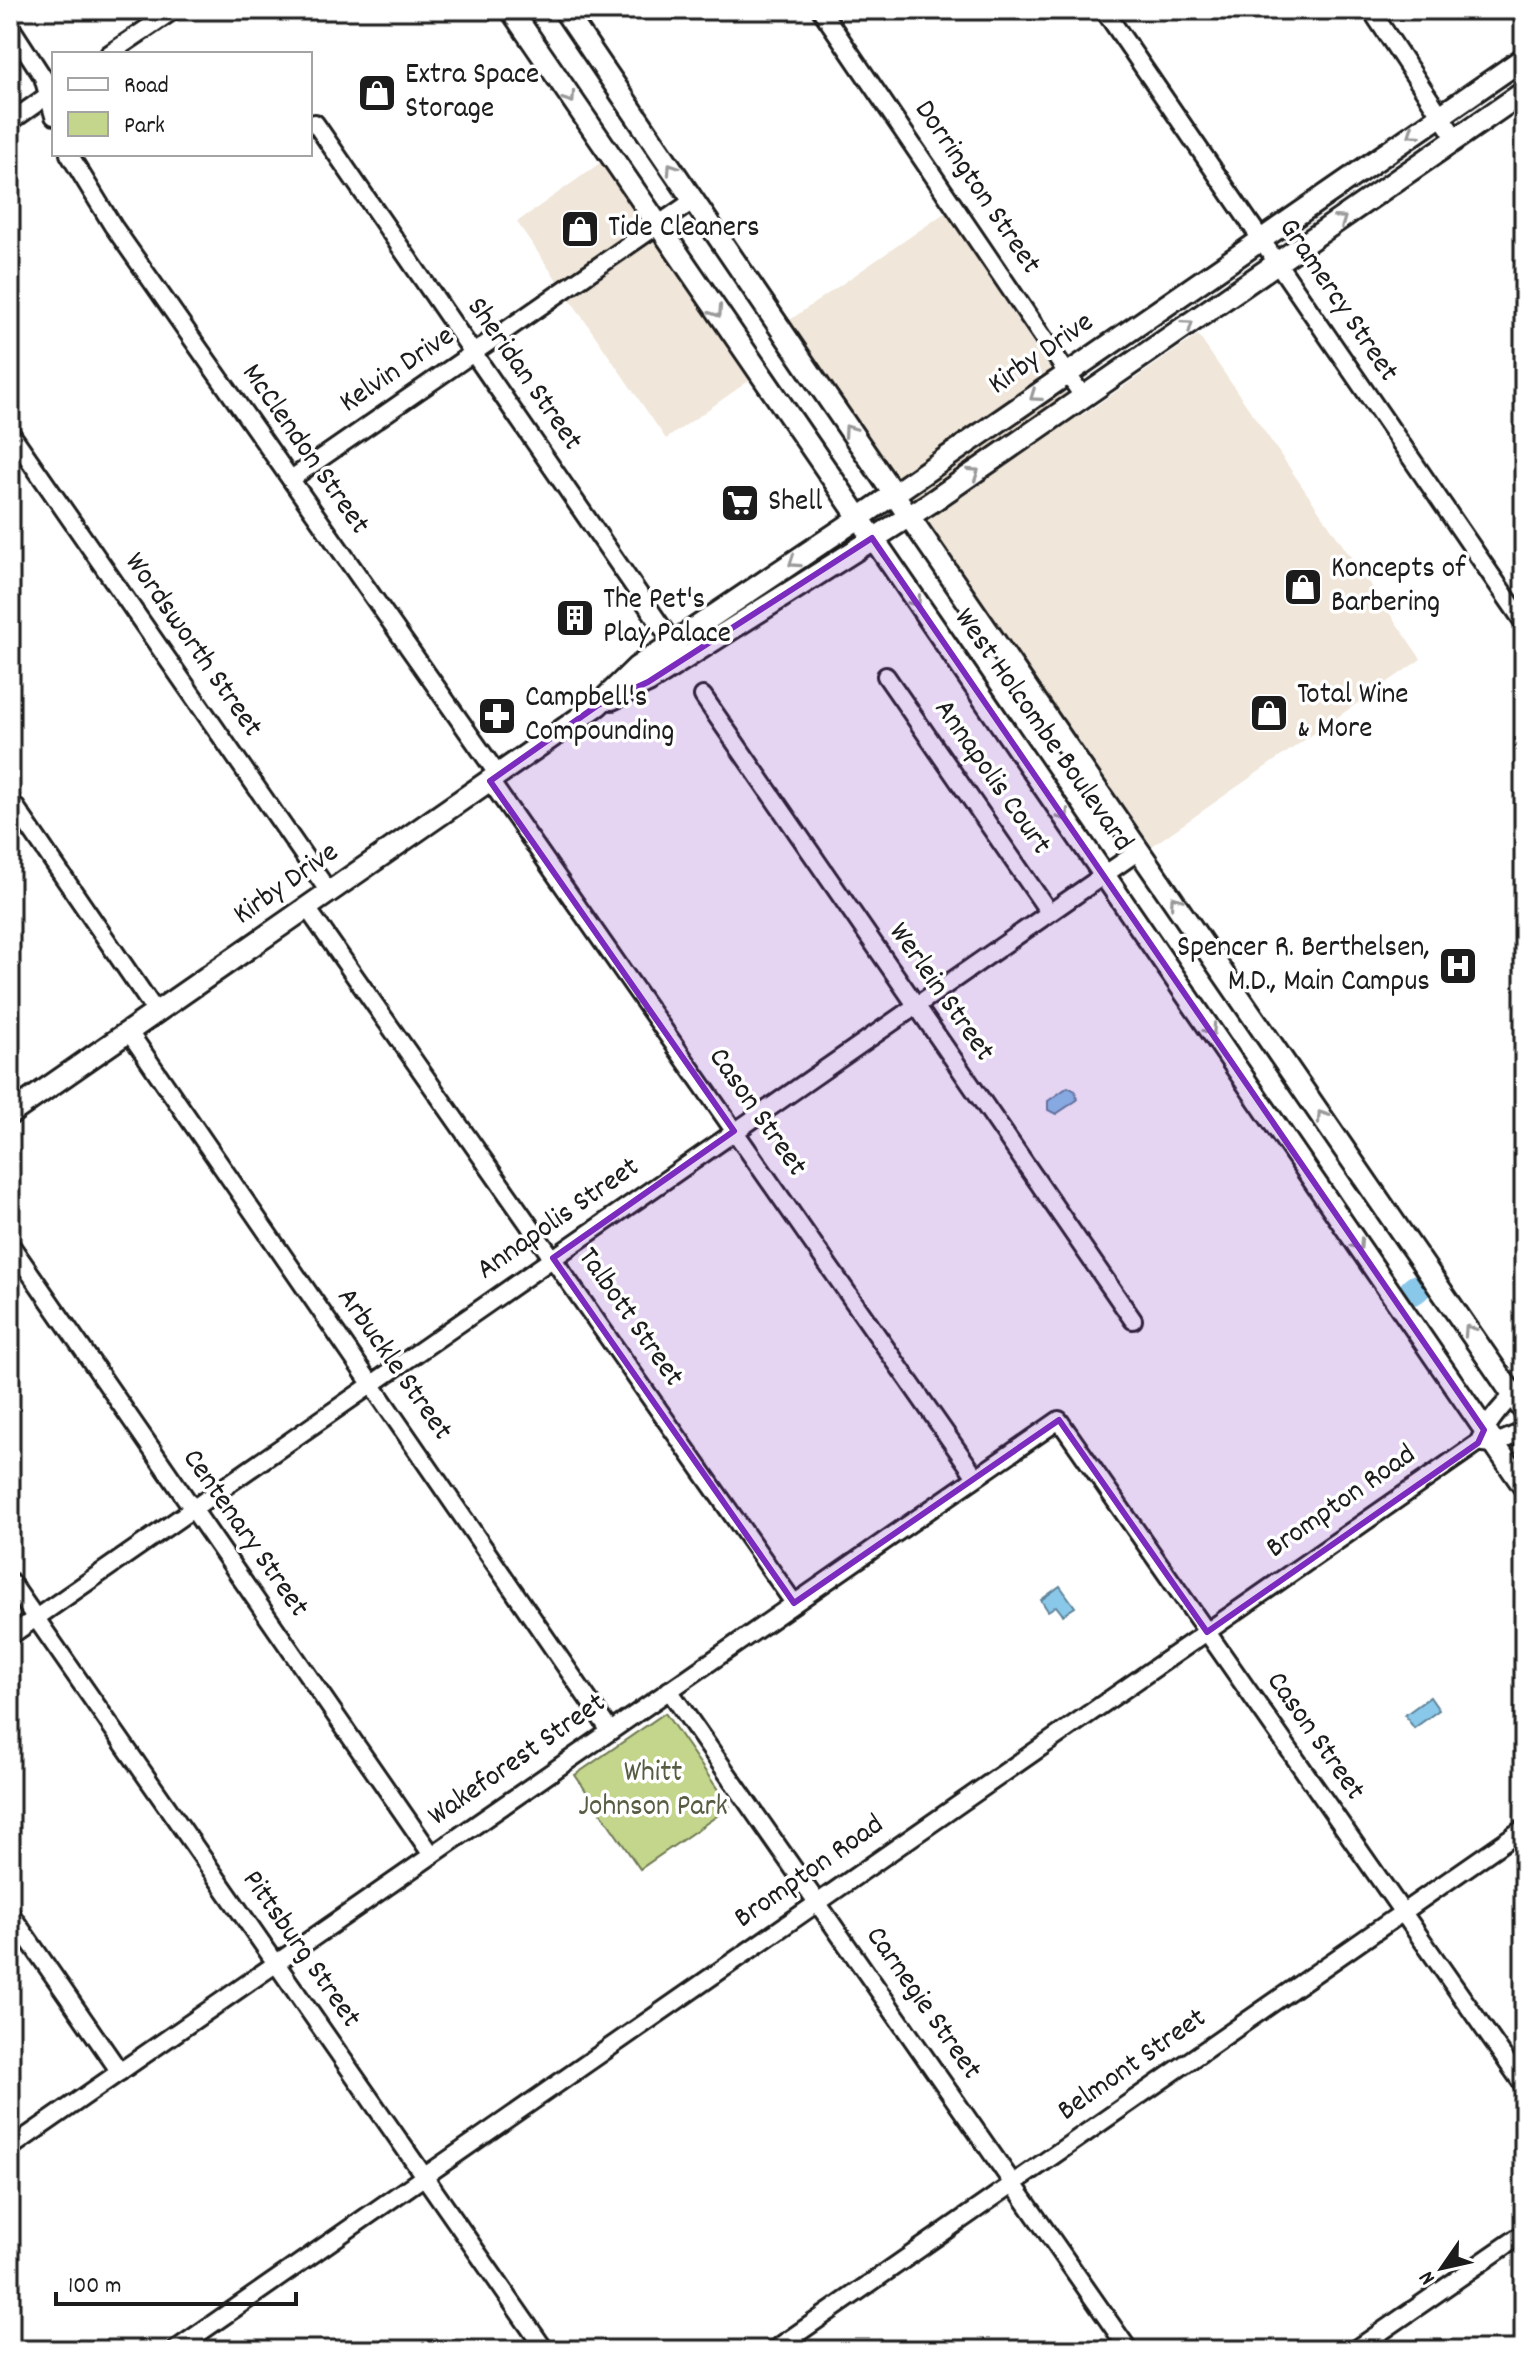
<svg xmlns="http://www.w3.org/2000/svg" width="1534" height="2360" font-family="Dekko,sans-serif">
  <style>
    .built { fill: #f0e6d9 }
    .green { fill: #c3d68b; stroke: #707954; stroke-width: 2 }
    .water { fill: #8ac8ea; stroke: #5e8398; stroke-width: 2 }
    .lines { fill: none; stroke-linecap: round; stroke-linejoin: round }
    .river { stroke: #8ac8ea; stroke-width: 28 }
    .minor-casing { stroke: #1c1c1c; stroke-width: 22 }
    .major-casing { stroke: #1c1c1c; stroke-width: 26 }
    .minor { stroke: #fff; stroke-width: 16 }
    .major { stroke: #fff; stroke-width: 20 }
    .oneway { stroke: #999 }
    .marked { fill: #7b2cbf; fill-opacity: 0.2; stroke: #7b2cbf; stroke-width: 6; stroke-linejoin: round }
    .labels { text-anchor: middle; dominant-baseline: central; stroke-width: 7; stroke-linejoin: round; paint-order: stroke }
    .poi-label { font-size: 30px; fill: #1c1c1c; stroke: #fff; text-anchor: start }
    .street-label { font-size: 30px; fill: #1c1c1c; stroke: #fff }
    .park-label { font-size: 30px; fill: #565d43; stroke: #fff }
  </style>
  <rect width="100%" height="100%" fill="#fff"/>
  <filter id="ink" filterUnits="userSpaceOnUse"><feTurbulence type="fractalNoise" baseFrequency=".0125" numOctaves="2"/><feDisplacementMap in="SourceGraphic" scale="16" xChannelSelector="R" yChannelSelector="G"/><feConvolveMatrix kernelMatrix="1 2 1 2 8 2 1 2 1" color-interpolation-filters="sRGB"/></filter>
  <g filter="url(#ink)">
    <!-- built -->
    <g class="built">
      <polygon points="603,161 750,380 666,439 517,222"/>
      <polygon points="946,212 1081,416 1198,335 1421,659 1152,846 787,322"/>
    </g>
    <!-- green -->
    <polygon class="green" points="665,1713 730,1807 640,1869 575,1775"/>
    <!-- water -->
    <g class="water">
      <polygon points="1068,1087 1075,1091 1077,1100 1056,1114 1048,1110 1048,1101"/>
      <polygon points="1060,1586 1075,1607 1063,1615 1056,1606 1048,1611 1041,1600"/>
      <polygon points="1430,1697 1439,1710 1414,1728 1405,1715"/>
    </g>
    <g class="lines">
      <!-- river -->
      <polyline class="river" points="1413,1291 1417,1288"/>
      <!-- minor casing -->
      <g class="minor-casing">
        <g id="minor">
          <polyline points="821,10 1084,398"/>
          <polyline points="1104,10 1524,623"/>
          <polyline points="1371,10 1456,139"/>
          <polyline points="10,26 43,77 54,116"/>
          <polyline points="109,54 174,10"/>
          <polyline points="10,122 54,91"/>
          <polyline points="315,123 679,652"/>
          <polyline points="69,154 113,226 498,775"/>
          <polyline points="10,432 329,892"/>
          <polyline points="291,479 694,200"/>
          <polyline points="886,676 1049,912"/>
          <polyline points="703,696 1133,1320"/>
          <polyline points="490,781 976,1477"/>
          <polyline points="10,799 156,1012"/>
          <polyline points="307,908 794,1603"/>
          <polyline points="129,1032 610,1731"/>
          <polyline points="10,1244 432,1855"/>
          <polyline points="1483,1443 1494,1444 1524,1431"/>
          <polyline points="10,1581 545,2350"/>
          <polyline points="10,1636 1140,850"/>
          <polyline points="669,1690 1129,2350"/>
          <polyline points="10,1913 120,2072"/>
          <polyline points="10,2148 1059,1420 1524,2086"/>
          <path d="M 175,2350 L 1478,1443 C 1488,1422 1505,1400 1524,1387"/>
          <polyline points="774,2350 1524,1828"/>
          <polyline points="1355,2350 1524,2233"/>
        </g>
      </g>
      <!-- major casing -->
      <g class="major-casing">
        <g id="major">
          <polyline points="511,10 1524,1487"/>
          <polyline points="564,10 814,378 1524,1411"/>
          <polyline points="612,699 648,682 930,503 1524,92"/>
          <polyline points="10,1114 598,705 637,667 859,518 1524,58"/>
        </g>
      </g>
      <!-- minor -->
      <use href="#minor" class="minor"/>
      <!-- major -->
      <use href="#major" class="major"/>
    </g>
    <!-- one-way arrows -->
    <defs><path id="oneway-chevron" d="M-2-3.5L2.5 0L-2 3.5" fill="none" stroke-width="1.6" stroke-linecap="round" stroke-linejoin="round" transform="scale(2)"/></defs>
    <g class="oneway">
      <use href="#oneway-chevron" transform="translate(570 98) rotate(56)"/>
      <use href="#oneway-chevron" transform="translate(1413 133) rotate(145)"/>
      <use href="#oneway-chevron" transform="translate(672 168) rotate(-124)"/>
      <use href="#oneway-chevron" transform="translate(1341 220) rotate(-35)"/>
      <use href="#oneway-chevron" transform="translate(717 312) rotate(56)"/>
      <use href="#oneway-chevron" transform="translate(1188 325) rotate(-35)"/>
      <use href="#oneway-chevron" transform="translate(1035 396) rotate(145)"/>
      <use href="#oneway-chevron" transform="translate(849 430) rotate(-125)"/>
      <use href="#oneway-chevron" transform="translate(974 473) rotate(-34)"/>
      <use href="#oneway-chevron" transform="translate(794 562) rotate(146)"/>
      <use href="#oneway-chevron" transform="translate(916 602) rotate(55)"/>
      <use href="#oneway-chevron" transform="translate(1064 816) rotate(55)"/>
      <use href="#oneway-chevron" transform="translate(1175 901) rotate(-125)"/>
      <use href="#oneway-chevron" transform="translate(1211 1030) rotate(56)"/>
      <use href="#oneway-chevron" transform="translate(1322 1116) rotate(-124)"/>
      <use href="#oneway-chevron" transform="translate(1358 1245) rotate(56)"/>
      <use href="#oneway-chevron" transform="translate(1469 1330) rotate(-124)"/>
    </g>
  </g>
  <!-- marked area -->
  <path class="marked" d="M 872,538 L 1484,1430 L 1478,1443 L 1207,1632 L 1059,1420 L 794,1603 L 553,1258 L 734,1131 L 490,781 L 598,705 L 648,682 Z"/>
  <!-- icons -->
  <defs>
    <g id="shop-square" transform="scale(2)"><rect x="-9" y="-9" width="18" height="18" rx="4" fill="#1c1c1c" stroke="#fff"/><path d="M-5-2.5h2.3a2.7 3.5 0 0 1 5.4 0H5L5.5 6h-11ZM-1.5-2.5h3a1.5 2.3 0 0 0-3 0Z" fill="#fff"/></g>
    <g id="supermarket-square" transform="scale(2)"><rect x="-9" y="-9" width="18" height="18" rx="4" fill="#1c1c1c" stroke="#fff"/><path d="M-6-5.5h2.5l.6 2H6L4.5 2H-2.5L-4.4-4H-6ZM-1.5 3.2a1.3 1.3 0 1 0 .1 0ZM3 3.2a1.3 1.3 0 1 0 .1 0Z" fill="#fff"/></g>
    <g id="building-square" transform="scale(2)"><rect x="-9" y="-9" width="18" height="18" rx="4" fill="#1c1c1c" stroke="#fff"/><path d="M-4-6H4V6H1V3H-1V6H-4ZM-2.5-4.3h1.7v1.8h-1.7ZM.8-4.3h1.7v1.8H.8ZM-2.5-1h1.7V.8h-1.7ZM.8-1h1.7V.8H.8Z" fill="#fff"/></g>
    <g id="pharmacy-square" transform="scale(2)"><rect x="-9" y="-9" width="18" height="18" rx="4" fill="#1c1c1c" stroke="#fff"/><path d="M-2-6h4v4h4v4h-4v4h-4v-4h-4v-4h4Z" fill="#fff"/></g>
    <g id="hospital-square" transform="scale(2)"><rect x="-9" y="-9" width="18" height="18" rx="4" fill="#1c1c1c" stroke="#fff"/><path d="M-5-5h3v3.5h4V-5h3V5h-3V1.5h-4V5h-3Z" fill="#fff"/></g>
  </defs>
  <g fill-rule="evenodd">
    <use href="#shop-square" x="377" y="93"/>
    <use href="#shop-square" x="580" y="229"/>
    <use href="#supermarket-square" x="740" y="503"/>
    <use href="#shop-square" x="1303" y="587"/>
    <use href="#building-square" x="575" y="618"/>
    <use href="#shop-square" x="1269" y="713"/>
    <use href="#pharmacy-square" x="497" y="716"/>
    <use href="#hospital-square" x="1458" y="966"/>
  </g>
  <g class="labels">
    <!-- poi labels -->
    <g class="poi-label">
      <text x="405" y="76">Extra Space<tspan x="405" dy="34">Storage</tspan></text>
      <text x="608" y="229">Tide Cleaners</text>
      <text x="768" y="503">Shell</text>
      <text x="1331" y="570">Koncepts of<tspan x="1331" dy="34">Barbering</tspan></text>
      <text x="603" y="601">The Pet's<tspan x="603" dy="34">Play Palace</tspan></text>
      <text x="1297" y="696">Total Wine<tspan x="1297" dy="34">&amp; More</tspan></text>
      <text x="525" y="699">Campbell's<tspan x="525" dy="34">Compounding</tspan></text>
      <text x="1430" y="949" text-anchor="end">Spencer R. Berthelsen,<tspan x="1430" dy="34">M.D., Main Campus</tspan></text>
    </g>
    <!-- street labels -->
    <g class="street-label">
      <text transform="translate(976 188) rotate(56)">Dorrington Street</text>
      <text transform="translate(1337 301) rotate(56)">Gramercy Street</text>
      <text transform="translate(1042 355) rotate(-35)">Kirby Drive</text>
      <text transform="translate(398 371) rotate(-34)">Kelvin Drive</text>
      <text transform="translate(523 375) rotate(55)">Sheridan Street</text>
      <text transform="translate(304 450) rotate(55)">McClendon Street</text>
      <text transform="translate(192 646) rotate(55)">Wordsworth Street</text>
      <text transform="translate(1042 731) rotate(55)">West Holcombe Boulevard</text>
      <text transform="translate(991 778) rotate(55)">Annapolis Court</text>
      <text transform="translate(287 885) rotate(-35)">Kirby Drive</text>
      <text transform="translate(940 993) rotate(55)">Werlein Street</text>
      <text transform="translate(756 1113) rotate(55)">Cason Street</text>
      <text transform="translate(559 1220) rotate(-35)">Annapolis Street</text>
      <text transform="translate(629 1318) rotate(55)">Talbott Street</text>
      <text transform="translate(393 1365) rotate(55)">Arbuckle Street</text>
      <text transform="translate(1342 1503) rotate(-35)">Brompton Road</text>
      <text transform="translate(244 1534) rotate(55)">Centenary Street</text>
      <text transform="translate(1314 1737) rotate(55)">Cason Street</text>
      <text transform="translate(518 1761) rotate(-35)">Wakeforest Street</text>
      <text transform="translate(810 1873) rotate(-35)">Brompton Road</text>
      <text transform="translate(300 1950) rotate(55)">Pittsburg Street</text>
      <text transform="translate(922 2004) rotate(55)">Carnegie Street</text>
      <text transform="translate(1133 2066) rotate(-35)">Belmont Street</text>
    </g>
    <!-- park labels -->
    <g class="park-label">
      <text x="653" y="1774">Whitt<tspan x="653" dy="34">Johnson Park</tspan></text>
    </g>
  </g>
  <!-- margin -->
  <rect width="1534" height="2360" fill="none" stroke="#fff" stroke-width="40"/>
  <rect x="20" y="20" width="1494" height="2320" fill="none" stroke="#1c1c1c" stroke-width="3" filter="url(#ink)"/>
  <!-- legend -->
  <rect x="52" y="52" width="260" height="104" fill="#ffffff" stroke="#a4a4a4" stroke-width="2"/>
  <rect x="68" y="78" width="40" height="12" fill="#ffffff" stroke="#a4a4a4" stroke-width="2"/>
  <text x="124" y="92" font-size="24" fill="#1c1c1c">Road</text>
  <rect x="68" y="112" width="40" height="24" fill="#c3d68b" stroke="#a4a4a4" stroke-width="2"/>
  <text x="124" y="132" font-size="24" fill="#1c1c1c">Park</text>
  <!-- north arrow -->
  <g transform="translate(1442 2268) rotate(236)" stroke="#ffffff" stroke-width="6" paint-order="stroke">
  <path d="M0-6L14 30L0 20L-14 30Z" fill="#1c1c1c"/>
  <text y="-12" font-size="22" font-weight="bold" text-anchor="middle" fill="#1c1c1c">N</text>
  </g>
  <!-- scale -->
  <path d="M56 2292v12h240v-12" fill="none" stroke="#1c1c1c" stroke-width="4"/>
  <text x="68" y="2292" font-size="24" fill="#1c1c1c" stroke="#ffffff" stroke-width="6" paint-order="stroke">100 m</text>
</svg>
